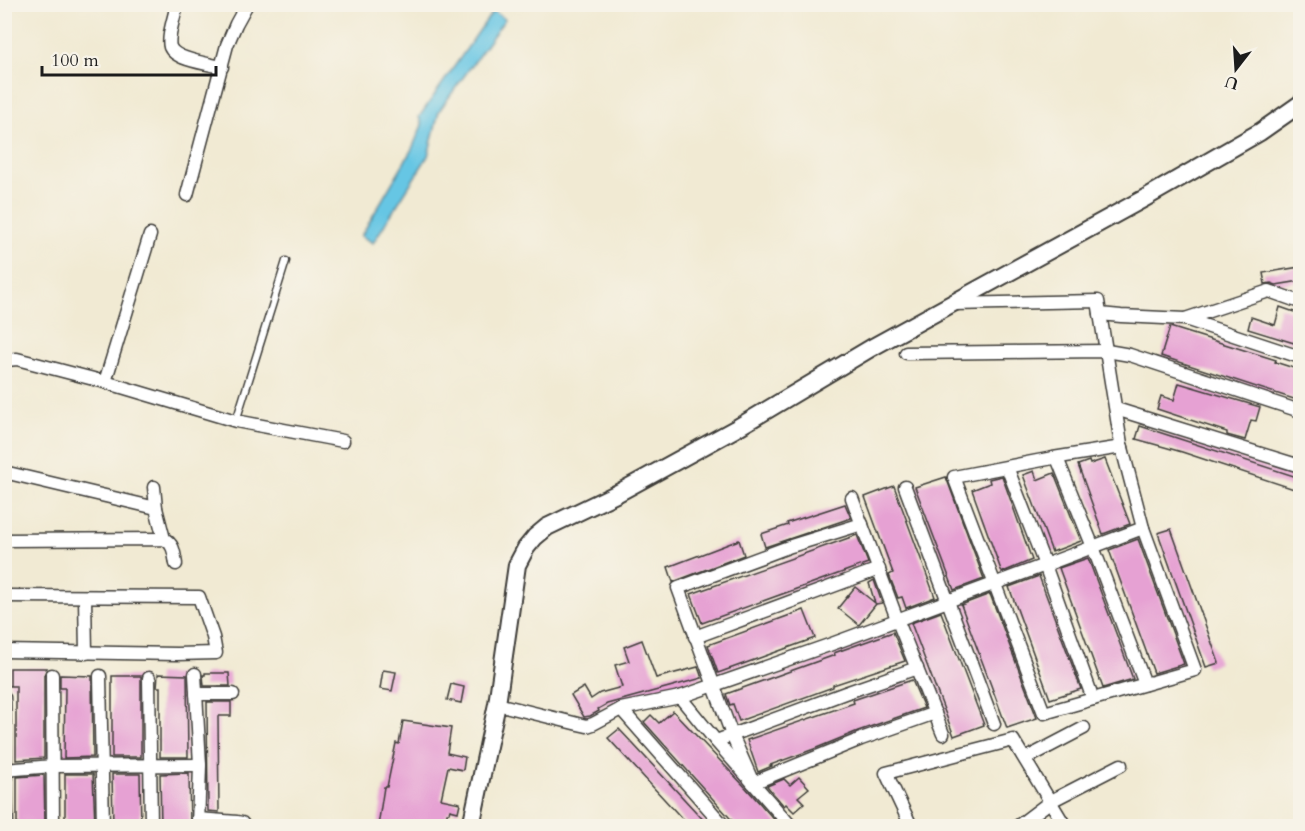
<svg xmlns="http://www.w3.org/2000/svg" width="1305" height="831" font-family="Cardo,serif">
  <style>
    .water { fill: #66c6e4; stroke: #417180; stroke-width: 1.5 }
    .building { fill: #e6a1d3 }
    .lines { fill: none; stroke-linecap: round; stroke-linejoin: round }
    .service-casing { stroke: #3c3b37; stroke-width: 9 }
    .minor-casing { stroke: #3c3b37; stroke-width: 15 }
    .tertiary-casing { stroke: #3c3b37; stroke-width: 20 }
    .service { stroke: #fff; stroke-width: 6 }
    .minor { stroke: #fff; stroke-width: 12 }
    .tertiary { stroke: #fff; stroke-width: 16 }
  </style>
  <rect width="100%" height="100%" fill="#f7f3e8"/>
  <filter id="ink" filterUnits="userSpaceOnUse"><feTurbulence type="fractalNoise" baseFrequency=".0167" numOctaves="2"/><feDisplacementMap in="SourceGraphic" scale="12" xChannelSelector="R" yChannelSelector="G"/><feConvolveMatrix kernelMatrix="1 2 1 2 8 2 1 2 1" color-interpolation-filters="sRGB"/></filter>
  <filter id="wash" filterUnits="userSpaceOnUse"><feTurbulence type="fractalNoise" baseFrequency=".008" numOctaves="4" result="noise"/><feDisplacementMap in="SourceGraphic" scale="24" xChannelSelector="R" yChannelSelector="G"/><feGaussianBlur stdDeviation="1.35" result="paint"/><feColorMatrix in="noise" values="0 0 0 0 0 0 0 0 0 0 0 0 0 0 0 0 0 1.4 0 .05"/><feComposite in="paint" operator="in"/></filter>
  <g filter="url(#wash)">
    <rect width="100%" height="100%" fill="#f1ead3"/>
    <!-- water -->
    <polygon class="water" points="493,11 505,19 439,111 428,156 373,243 361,236 412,149 422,125 419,117"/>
    <g id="blocks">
      <!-- building -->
      <g class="building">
        <polygon points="1300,267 1300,281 1276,285 1271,283 1265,284 1263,273"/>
        <polygon points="1280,307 1300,314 1300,329 1299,329 1294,343 1248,329 1251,317 1275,325"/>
        <polygon points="1170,327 1276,360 1275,362 1300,370 1295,385 1300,387 1300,401 1161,356"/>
        <polygon points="1179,383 1260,407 1256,421 1251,420 1245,440 1227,435 1227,432 1157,409 1161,396 1174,400"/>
        <polygon points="1140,426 1300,478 1300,491 1182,452 1136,439"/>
        <polygon points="1105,459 1130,524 1103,534 1078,465 1089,461 1090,464"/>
        <polygon points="1034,471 1037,480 1054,473 1081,541 1052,552 1023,475"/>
        <polygon points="1002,476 1032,560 1003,572 1001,570 972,490 990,483 989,479"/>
        <polygon points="946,477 984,579 954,590 915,487"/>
        <polygon points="894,486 935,597 906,608 902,597 898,598 889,575 893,573 865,497"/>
        <polygon points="845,504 851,518 765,547 761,534 788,525 787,523"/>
        <polygon points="1171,529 1219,663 1206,667 1158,533"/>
        <polygon points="857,535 868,563 702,623 691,594"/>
        <polygon points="1138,539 1184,664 1154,673 1109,550"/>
        <polygon points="739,540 744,555 673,582 668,567"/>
        <polygon points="1088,558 1133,679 1103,688 1059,568"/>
        <polygon points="1039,576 1081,689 1050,699 1009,587"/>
        <polygon points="874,580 882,603 876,604 859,625 838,608 855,587 875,603 869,583"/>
        <polygon points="990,594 1037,718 1007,728 961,605"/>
        <polygon points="804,610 815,638 718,673 708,645"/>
        <polygon points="941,612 984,725 954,736 911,623"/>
        <polygon points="893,632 905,661 833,685 833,687 739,721 733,704 730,705 726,694 835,655 834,653"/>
        <polygon points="642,640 656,678 698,667 702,678 607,704 598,709 599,711 590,716 584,717 571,695 584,687 591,699 600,693 622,687 615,665 629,661 624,647"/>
        <polygon points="10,668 47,668 44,675 44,758 16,760 16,686 10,686"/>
        <polygon points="383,670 396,672 392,691 380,689"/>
        <polygon points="205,673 229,673 230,686 204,686 203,675 205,675"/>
        <polygon points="158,674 187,675 188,757 160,757 160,687 157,687"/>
        <polygon points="60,675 92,676 93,757 64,758 65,688 60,688"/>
        <rect x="112" y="676" width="29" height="81"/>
        <polygon points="912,680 924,708 858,731 814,749 770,765 772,766 758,772 747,740 854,703 853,700"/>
        <polygon points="451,684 464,687 461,703 447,700"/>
        <polygon points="207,702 231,702 231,716 218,716 219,812 208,811"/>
        <polygon points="673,711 746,788 780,826 737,826 644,722 651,715 659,723"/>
        <polygon points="403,721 451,728 447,753 465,757 463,770 448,767 441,799 460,803 458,812 450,810 449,813 447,813 445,826 378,826 384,787 387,787 396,743 399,744"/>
        <polygon points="619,729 634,745 709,826 689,826 652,786 608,738"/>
        <polygon points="189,773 190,826 161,826 160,774"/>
        <polygon points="65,774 93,774 95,826 65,826"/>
        <polygon points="112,774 140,774 141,826 113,826"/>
        <polygon points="44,775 45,826 17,826 17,777"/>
        <polygon points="799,777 809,788 798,797 804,803 794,812 786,804 784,806 767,786 784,779 790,785"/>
      </g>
    </g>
  </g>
  <g filter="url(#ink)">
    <use href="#blocks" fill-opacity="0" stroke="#3c3b37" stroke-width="1.5"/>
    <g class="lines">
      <!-- service casing -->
      <g class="service-casing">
        <polyline id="service" points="236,421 286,261"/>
      </g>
      <!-- minor casing -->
      <g class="minor-casing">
        <g id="minor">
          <path d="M 177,4 C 175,15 167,37 170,47 C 175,60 209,64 222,67"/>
          <polyline points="187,195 227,45 236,24 247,4"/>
          <polyline points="1100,314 1121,316 1185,319 1269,291 1300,302"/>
          <polyline points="1185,319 1300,357"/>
          <polyline points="906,353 1107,351 1130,355 1300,411"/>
          <polyline points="4,361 7,360 17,359 105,382 236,421 343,441"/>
          <polyline points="105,382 150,235"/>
          <polyline points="1116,409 1300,466"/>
          <polyline points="1122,447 1053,458 954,477 1044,713 1195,670 1143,528"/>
          <polyline points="1057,458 1093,547 1145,684"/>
          <polyline points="1007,467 1045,565 1093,699"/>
          <polyline points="4,472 156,508"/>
          <polyline points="154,487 156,508 164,539"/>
          <polyline points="905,487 994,724"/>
          <polyline points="852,498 897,619 943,734"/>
          <polyline points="862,524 791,546 678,588 732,735 753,783 861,739 935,713"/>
          <path d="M 4,540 L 164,539 C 174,544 174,553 176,564"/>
          <polyline points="4,596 199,597 213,637 216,653 177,654 4,651"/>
          <polyline points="85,597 86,653"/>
          <polyline points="695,637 879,569"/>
          <polyline points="195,674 200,765 198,826"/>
          <polyline points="52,675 53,826"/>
          <polyline points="100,676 103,826"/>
          <polyline points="149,678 151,826"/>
          <polyline points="196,694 233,694"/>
          <polyline points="4,697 7,826"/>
          <polyline points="680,697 716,741 789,824 788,826"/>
          <polyline points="497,704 578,724 587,726 593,724 621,709 680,697 829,645 1045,565 1143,528 1121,444 1098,301 953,304"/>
          <polyline points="621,709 724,826"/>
          <polyline points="716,741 845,693 917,668"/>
          <polyline points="1025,759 1084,728"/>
          <polyline points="4,770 53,766 200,765"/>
          <polyline points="198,819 237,822 242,823 244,826"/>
          <polyline points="911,826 886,773 1013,740 1065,826"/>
          <polyline points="1018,826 1051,801 1121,765"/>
        </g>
      </g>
      <!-- tertiary casing -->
      <g class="tertiary-casing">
        <polyline id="tertiary" points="471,826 497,704 517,565 526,548 535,537 547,527 618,493 735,429 871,348 1145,198 1260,132 1300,104"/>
      </g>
      <!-- service -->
      <use href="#service" class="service"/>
      <!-- minor -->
      <use href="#minor" class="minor"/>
      <!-- tertiary -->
      <use href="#tertiary" class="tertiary"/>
    </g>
  </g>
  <!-- margin -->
  <rect width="1305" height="831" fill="none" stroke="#f7f3e8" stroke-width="24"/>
  <!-- north arrow -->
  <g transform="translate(1236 69) rotate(197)" stroke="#f7f3e8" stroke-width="4.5" paint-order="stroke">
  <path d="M0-4.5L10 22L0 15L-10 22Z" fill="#1c1c1c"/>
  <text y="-9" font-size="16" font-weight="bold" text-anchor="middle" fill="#1c1c1c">U</text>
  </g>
  <!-- scale -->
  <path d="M42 66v9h174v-9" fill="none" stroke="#1c1c1c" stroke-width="3"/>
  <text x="51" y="66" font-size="18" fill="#1c1c1c" stroke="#f7f3e8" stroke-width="4.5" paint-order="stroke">100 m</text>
</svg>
